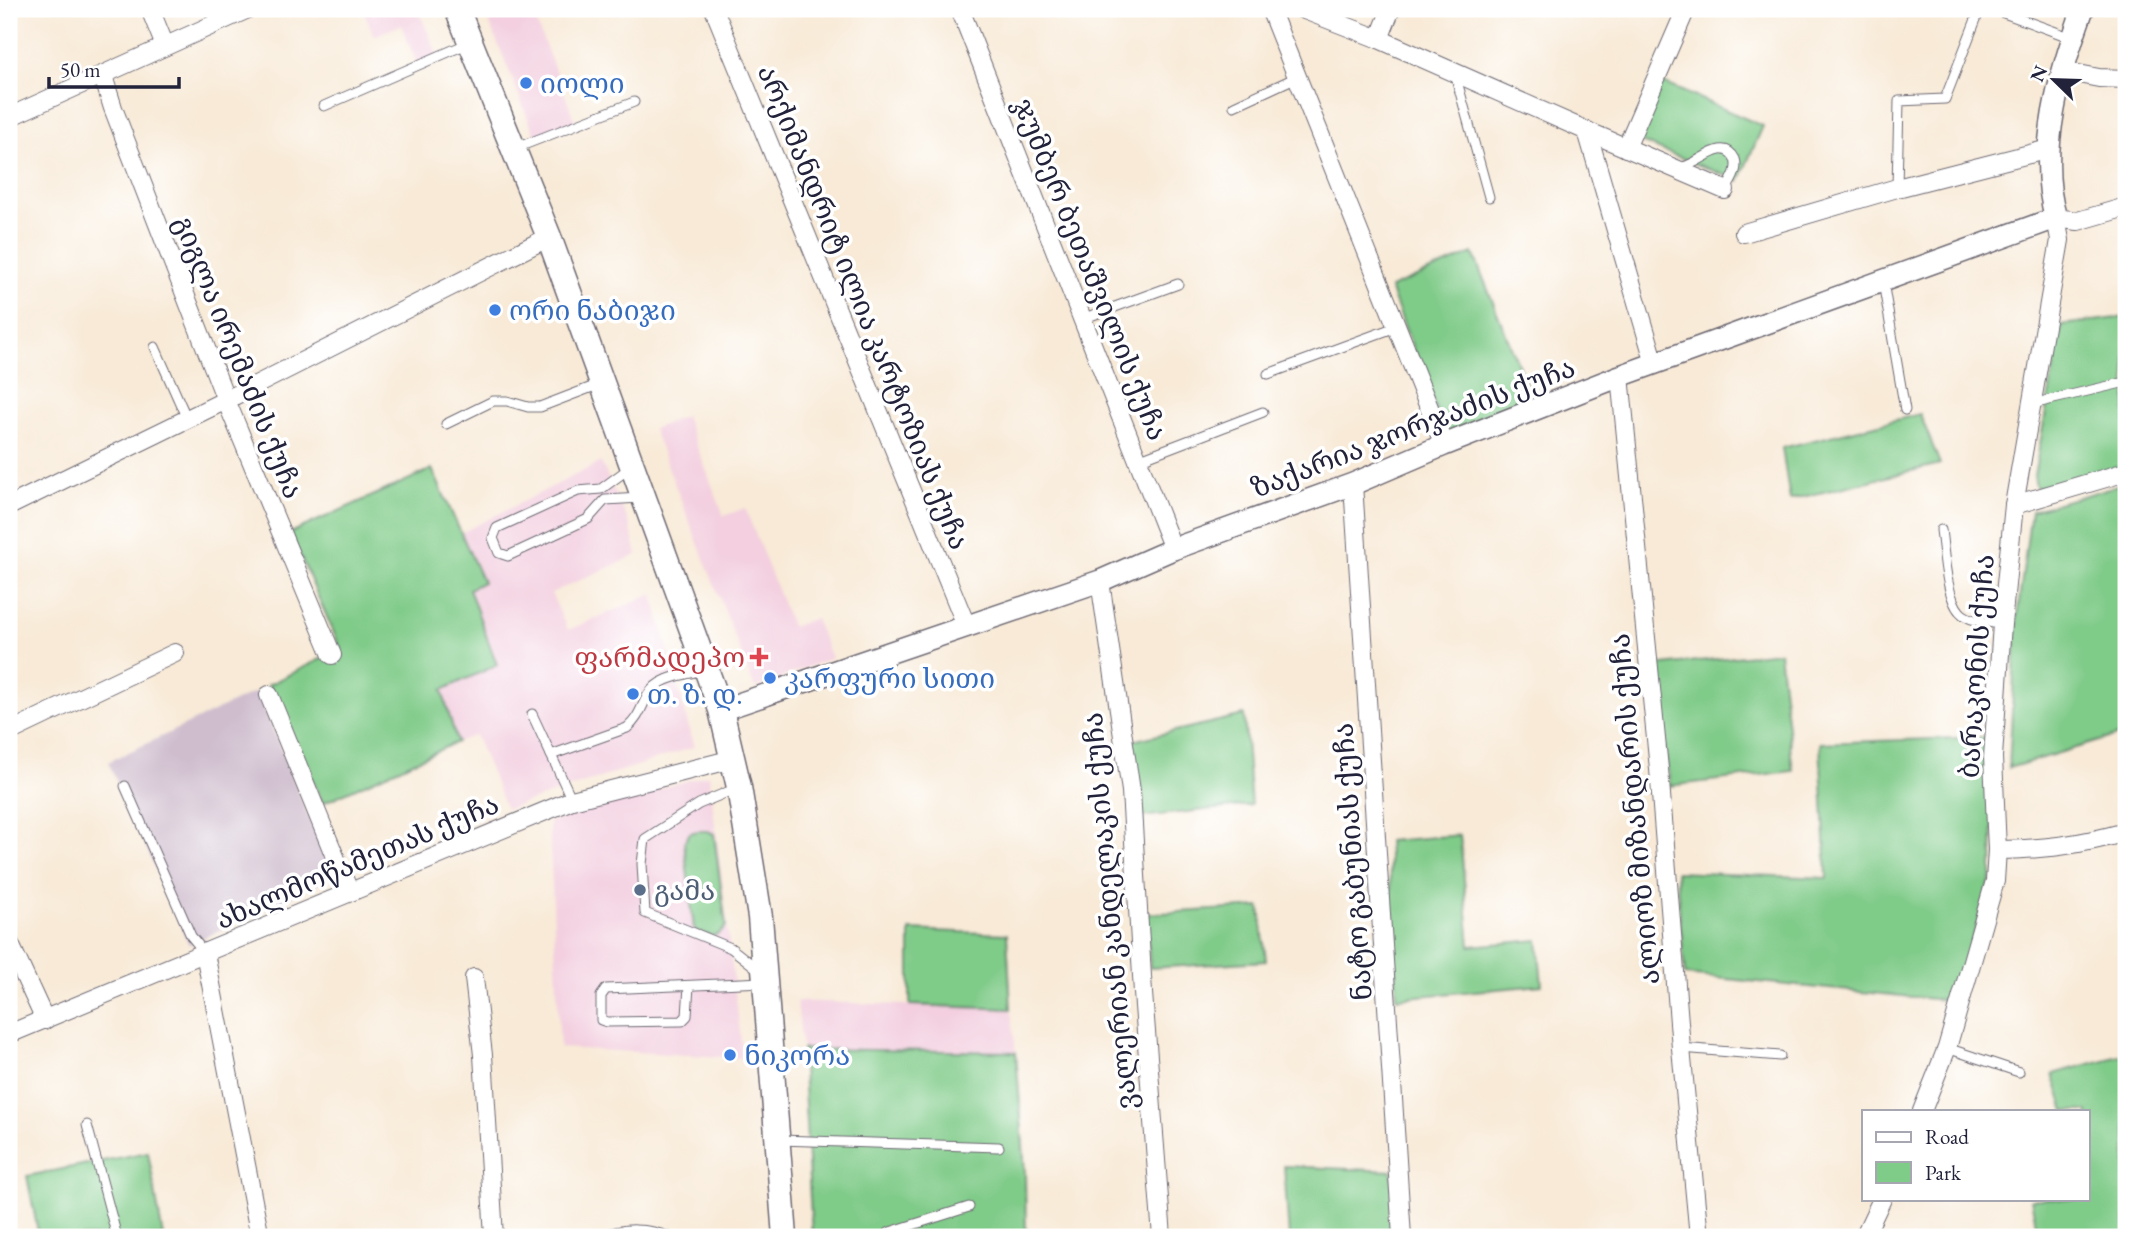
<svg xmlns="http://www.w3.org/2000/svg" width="2135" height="1246" font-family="'EB Garamond','Noto Serif Georgian',serif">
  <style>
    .built { fill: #f3cfdf }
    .industrial { fill: #cfbdce }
    .green { fill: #7fcb88; stroke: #507662; stroke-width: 2 }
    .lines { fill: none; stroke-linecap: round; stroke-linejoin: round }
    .service-casing { stroke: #6d6872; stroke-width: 11 }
    .minor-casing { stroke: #6d6872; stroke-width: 20 }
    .tertiary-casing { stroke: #6d6872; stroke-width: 24 }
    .secondary-casing { stroke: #6d6872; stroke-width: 27 }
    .service { stroke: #fff; stroke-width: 9 }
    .minor { stroke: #fff; stroke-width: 18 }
    .tertiary { stroke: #fff; stroke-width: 21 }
    .secondary { stroke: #fff; stroke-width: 24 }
    .shop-dot { fill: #3f7fe0; stroke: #fff; stroke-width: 2.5 }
    .health-dot { fill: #e0444e; stroke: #fff; stroke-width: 2.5 }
    .service-dot { fill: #5c6f8a; stroke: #fff; stroke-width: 2.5 }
    .labels { text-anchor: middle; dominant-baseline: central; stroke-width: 7; stroke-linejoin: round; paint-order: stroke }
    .shop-label { font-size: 28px; fill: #366cbe; stroke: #fff; text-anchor: start }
    .street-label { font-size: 28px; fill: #22223b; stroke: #fff }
    .health-label { font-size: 28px; fill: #be3a42; stroke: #fff; text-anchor: end }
    .service-label { font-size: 28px; fill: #4e5e75; stroke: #fff; text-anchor: start }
  </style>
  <rect width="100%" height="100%" fill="#fff"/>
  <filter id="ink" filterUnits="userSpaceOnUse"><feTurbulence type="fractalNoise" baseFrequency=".0143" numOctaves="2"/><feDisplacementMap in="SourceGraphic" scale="14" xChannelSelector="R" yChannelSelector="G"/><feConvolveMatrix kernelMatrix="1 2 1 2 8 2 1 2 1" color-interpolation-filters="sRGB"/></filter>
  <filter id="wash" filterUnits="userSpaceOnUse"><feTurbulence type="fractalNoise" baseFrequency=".00686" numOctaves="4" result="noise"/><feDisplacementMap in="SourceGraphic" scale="28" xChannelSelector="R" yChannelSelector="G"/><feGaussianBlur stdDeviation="1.57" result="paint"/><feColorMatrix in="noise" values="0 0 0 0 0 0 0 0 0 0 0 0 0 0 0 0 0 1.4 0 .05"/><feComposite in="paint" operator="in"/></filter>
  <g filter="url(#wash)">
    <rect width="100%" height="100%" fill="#f8ead7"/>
    <!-- built -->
    <g class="built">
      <polygon points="363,9 418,9 440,61 420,70 401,25 374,36"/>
      <polygon points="484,9 531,9 576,123 536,138"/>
      <polygon points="685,416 724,516 745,508 792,627 815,618 831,658 755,688 653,429"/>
      <polygon points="601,462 630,525 637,555 551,593 568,630 653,594 694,747 506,809 475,735 457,742 442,690 497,665 469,589 483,582 461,533"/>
      <polygon points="709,774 743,1058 560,1048 549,822"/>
      <polygon points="797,1001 1011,1009 1016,1052 802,1049"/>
    </g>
    <!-- industrial -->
    <polygon class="industrial" points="257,691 333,877 189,945 108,762"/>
    <!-- green -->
    <g class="green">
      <polygon points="1661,82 1763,126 1739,181 1636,140"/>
      <polygon points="1473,253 1533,401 1446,436 1390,288"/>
      <polygon points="2126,317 2126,464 2046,491 2036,487 2034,476 2062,325"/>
      <polygon points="1920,414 1940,464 1790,500 1782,448"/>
      <polygon points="432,469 483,582 469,589 497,665 442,690 457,742 323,803 268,685 341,649 290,533"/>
      <polygon points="2126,483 2126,733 2009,768 2017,617 2031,511"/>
      <polygon points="1779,652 1793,771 1670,786 1654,666"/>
      <polygon points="1244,715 1251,805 1141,817 1132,741"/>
      <polygon points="1985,737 1993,814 1992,875 1954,1001 1685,975 1676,872 1827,878 1820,743"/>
      <path d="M 698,831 L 708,831 L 714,834 L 726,926 C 717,941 707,936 694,929 L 684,842 L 690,833 Z"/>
      <polygon points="1460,835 1470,946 1538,940 1542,985 1397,998 1388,841"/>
      <polygon points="1260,907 1266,961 1150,968 1146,914"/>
      <polygon points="910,930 1007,934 1011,1009 910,1005"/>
      <polygon points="802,1049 1016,1052 1025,1172 1026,1237 812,1237"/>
      <polygon points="2126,1054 2126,1237 2024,1237 2038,1235 2031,1199 2088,1199 2088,1111 2065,1111 2053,1074"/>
      <polygon points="148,1152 163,1237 39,1237 27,1176"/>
      <polygon points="1284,1166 1392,1171 1396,1237 1289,1237"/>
    </g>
  </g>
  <g filter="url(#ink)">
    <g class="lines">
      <!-- service casing -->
      <g class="service-casing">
        <g id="service">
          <polyline points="1993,9 2072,38"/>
          <polyline points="1455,74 1489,197"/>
          <polyline points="324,106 469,43"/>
          <polyline points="1234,106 1297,77"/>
          <polyline points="516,148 634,102"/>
          <path d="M 1682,167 C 1699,165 1723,135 1735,159 C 1739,170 1731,182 1725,190"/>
          <polyline points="1897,188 1899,101 1945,99 1980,9"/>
          <polyline points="1883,282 1905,410"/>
          <polyline points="1082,319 1178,284"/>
          <polyline points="155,347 187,419"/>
          <polyline points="1268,374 1396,327"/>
          <polyline points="2032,404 2126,382"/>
          <polyline points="446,424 493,401 507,401 528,407 540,407 600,384"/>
          <polyline points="1138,460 1263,412"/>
          <polyline points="631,467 601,489 578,491 497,528 493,538 499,553 508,556 588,519 605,500 641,498"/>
          <path d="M 1941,530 C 1944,551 1946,597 1960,612 C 1969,622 1989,622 2002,624"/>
          <polyline points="532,714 572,800"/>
          <path d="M 551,755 L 627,728 C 639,718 641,707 648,695 C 659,676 686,675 704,670"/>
          <polyline points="125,786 191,936 205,953"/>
          <polyline points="737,788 699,804 645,839 642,864 645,913 731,948 759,970"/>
          <polyline points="689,986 687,1016 682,1021 607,1022 601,1020 601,996 606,989 764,982"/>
          <polyline points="1681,1048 1780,1056"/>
          <polyline points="1947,1048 2019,1072"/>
          <polyline points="2126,1070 2126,1073"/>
          <polyline points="87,1125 117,1237"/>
          <polyline points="779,1140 999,1147"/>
          <path d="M 601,1237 C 622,1227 649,1228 669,1237"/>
          <polyline points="883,1237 890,1232 969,1207"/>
        </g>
      </g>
      <!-- minor casing -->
      <g class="minor-casing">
        <g id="minor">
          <polyline points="150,9 165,46"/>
          <polyline points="714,9 966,625"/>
          <polyline points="960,9 1173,549"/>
          <polyline points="1270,9 1444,445"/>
          <polyline points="1302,9 1379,39 1587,131 1655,364"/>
          <polyline points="1379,39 1391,9"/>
          <polyline points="2063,71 2099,78 2126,79"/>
          <polyline points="103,76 113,108 226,400 332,655"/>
          <polyline points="9,117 248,9"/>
          <polyline points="1587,131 1725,190"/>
          <polyline points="1626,148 1686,9"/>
          <polyline points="1744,233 1897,188 2049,149"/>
          <polyline points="1620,376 1659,769 1681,1048 1699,1237"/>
          <polyline points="1353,484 1402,1237"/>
          <polyline points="2014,505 2126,472"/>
          <polyline points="9,506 226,400 549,237"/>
          <polyline points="1100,581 1131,791 1143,993 1162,1237"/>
          <polyline points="269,695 349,891"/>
          <polyline points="9,732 175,653"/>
          <path d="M 1997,850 C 2047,849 2079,845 2126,832"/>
          <polyline points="9,942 45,1020"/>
          <polyline points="205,953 260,1237"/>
          <polyline points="474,978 483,1055 494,1237"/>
          <polyline points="9,1034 572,800 733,759"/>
          <polyline points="1922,1111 1947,1048 1995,881 1997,850 1993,757 2002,624 2014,505 2060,240 2056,218 2078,221 2126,207"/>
          <polyline points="1864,1237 1882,1199"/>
        </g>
      </g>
      <!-- tertiary casing -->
      <g class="tertiary-casing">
        <path id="tertiary" d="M 721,710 L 1100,581 L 1173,549 L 1353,484 L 1444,445 L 1620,376 L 2056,218 C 2036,152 2060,72 2083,9"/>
      </g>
      <!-- secondary casing -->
      <g class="secondary-casing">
        <polyline id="secondary" points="457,9 549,237 721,710 739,787 760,917 785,1237"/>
      </g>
      <!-- service -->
      <use href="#service" class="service"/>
      <!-- minor -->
      <use href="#minor" class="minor"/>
      <!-- tertiary -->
      <use href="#tertiary" class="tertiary"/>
      <!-- secondary -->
      <use href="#secondary" class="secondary"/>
    </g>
  </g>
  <!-- markers -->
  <g class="shop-dot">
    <circle cx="526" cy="83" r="7"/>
    <circle cx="495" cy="310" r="7"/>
    <circle cx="770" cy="678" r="7"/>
    <circle cx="633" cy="694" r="7"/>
    <circle cx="730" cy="1055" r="7"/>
  </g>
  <path class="health-dot" d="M755.5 646.5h7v7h7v7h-7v7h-7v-7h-7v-7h7z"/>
  <circle class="service-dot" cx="640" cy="890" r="7"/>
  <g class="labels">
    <!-- shop labels -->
    <g class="shop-label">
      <text x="540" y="83">იოლი</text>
      <text x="509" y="310">ორი ნაბიჯი</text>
      <text x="784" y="678">კარფური სითი</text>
      <text x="647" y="694">თ. ზ. დ.</text>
      <text x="744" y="1055">ნიკორა</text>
    </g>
    <!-- street labels -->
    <g class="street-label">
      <text transform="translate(1091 269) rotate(68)">ჯუმბერ ბეთაშვილის ქუჩა</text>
      <text transform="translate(864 307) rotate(68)">არქიმანდრიტ ილია კარტოზიას ქუჩა</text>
      <text transform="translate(239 357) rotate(68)">გიგლა ირემაძის ქუჩა</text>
      <text transform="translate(1413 427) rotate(-21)">ზაქარია ჯორჯაძის ქუჩა</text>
      <text transform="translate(1976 666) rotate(-86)">ბარაკონის ქუჩა</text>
      <text transform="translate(1634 809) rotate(-95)">ალიოზ მიზანდარის ქუჩა</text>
      <text transform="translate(357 861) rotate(-23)">ახალმოწამეთას ქუჩა</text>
      <text transform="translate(1352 862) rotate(-94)">ნატო გაბუნიას ქუჩა</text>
      <text transform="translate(1109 911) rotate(-95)">ვალერიან კანდელაკის ქუჩა</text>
    </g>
    <!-- health labels -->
    <g class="health-label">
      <text x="745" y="657">ფარმადეპო</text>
    </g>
    <!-- service labels -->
    <g class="service-label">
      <text x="654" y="890">გამა</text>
    </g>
  </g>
  <!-- margin -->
  <rect width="2135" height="1246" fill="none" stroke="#fff" stroke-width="35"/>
  <!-- legend -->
  <rect x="1862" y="1110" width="228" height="91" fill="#ffffff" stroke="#a7a7b1" stroke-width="2"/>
  <rect x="1876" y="1132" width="35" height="10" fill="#ffffff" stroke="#a7a7b1" stroke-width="2"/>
  <text x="1925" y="1144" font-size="21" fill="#22223b">Road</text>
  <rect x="1876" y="1162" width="35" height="21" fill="#7fcb88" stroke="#a7a7b1" stroke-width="2"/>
  <text x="1925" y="1180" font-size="21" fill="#22223b">Park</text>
  <!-- north arrow -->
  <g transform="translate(2054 80) rotate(293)" stroke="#ffffff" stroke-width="5" paint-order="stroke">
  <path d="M0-5L12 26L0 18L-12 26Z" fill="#22223b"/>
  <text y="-10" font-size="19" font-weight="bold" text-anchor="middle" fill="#22223b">N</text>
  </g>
  <!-- scale -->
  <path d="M49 77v10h130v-10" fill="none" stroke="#22223b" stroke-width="3.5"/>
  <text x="60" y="77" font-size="21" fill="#22223b" stroke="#ffffff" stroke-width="5" paint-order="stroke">50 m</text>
</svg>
